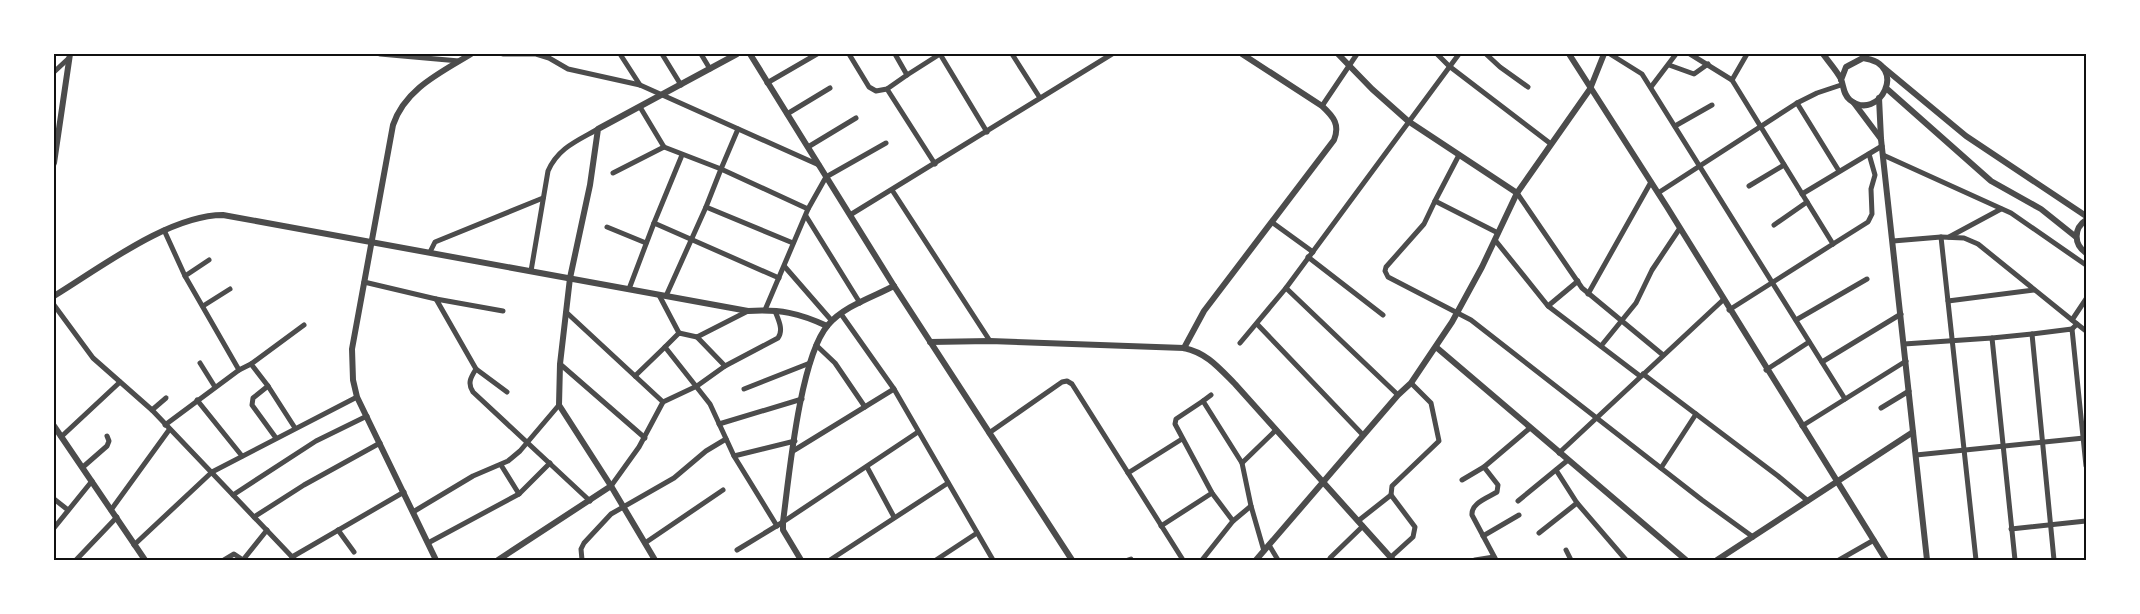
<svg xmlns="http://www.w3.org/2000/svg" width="2140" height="614" font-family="'PT Serif',serif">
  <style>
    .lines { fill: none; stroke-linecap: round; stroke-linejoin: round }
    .minor { stroke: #4c4c4c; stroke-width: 5 }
    .tertiary { stroke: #4c4c4c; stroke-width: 6 }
    .neatline { fill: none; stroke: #111; stroke-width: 2 }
  </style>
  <rect width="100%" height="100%" fill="#fff"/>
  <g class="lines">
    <!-- minor -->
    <g class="minor">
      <polyline points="380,54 459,61"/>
      <polyline points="503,54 536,54 549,58 568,69 640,85 819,165"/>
      <polyline points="620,54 640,85"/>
      <polyline points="662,54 681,85"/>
      <polyline points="701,54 710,69"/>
      <polyline points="849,54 869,87 876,91 887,89 907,75"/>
      <polyline points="895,54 907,75 940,54"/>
      <polyline points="940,54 987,132"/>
      <polyline points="1012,54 1040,98"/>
      <polyline points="1437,54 1449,66 1551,144"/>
      <polyline points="1486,54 1500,67 1528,87"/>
      <polyline points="1610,54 1642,74 1845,399"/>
      <polyline points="1690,54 1732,80 1833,244 1868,222 1872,214 1871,189 1875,175 1869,154"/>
      <polyline points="1669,65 1694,74 1708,64"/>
      <polyline points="54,72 69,58"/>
      <polyline points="1732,80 1747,54"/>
      <polyline points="767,83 817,54"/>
      <polyline points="1651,87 1676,54"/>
      <polyline points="887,89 935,164"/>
      <polyline points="1797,103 1839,171"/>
      <polyline points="1322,106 1357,54"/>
      <polyline points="640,107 664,147 721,169 738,129"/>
      <polyline points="787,114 830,88"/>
      <polyline points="1675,126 1712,105"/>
      <polyline points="808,147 856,118"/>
      <polyline points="1459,155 1435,201 1498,233"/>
      <polyline points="1883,155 2011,213 2086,265"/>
      <polyline points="613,173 664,147"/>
      <polyline points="1749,186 1784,165"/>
      <polyline points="892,190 990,341"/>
      <polyline points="1517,193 1582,288 1663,355"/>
      <polyline points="1658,193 1797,103 1817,93 1841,85"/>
      <polyline points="1802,194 1882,146"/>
      <polyline points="1435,201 1424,224 1386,267 1385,271 1388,277 1471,320 1702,500 1753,537"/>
      <polyline points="706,207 721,169 808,209"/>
      <polyline points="850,215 1112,54"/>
      <polyline points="806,216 860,303"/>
      <polyline points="654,223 682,155"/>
      <polyline points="1273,223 1313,252"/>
      <polyline points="1774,225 1807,202"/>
      <polyline points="607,227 646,243"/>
      <polyline points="164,230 185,276 239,370"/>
      <polyline points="1941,237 1964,238 1978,244 2077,324 2072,329"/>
      <polyline points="1949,237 2001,209"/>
      <polyline points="1495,240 1548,306 1640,376"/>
      <polyline points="1893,241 1941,237 1976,560"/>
      <polyline points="430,252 435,242 543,198"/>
      <polyline points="1308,257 1383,315"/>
      <polyline points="785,267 832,321"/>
      <path d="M 531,271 L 548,171 C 558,148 577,141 598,129"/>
      <polyline points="185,276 209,260"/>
      <polyline points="364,282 436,299"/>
      <polyline points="1286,288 1459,54"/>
      <polyline points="629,289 654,223 779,278"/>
      <polyline points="1588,294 1651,182"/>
      <polyline points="659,295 679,333"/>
      <polyline points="666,296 706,207 793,243"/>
      <polyline points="1948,301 2034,290"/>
      <polyline points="54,305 93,358 152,410 295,560"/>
      <polyline points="203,306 230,289"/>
      <polyline points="1548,306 1578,281"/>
      <polyline points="765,310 808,209 826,177 886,143"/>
      <polyline points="1729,310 1833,244"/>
      <path d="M 503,311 L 436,299 L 476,369 C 471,377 467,383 473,392 L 590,501"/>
      <polyline points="748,311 697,337 679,333 665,347 710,404 734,456 777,526"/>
      <polyline points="566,312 663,402"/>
      <polyline points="841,314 894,389 993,560"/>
      <polyline points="1796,320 1867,279"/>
      <polyline points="2072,320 2086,299"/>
      <polyline points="1257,324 1363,435"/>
      <polyline points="2077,324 2086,331"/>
      <polyline points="2032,334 2072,329 2086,466"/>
      <polyline points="1992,338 2032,334 2054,560"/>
      <polyline points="1240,343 1286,288 1398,395"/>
      <polyline points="1904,344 1992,338 2015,560"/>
      <polyline points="816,345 835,363 865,407"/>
      <polyline points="1601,346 1636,303 1652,270 1680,228"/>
      <polyline points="1822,362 1901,314"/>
      <polyline points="200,363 215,387"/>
      <polyline points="251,364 268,386"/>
      <polyline points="560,364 645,438"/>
      <path d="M 725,366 L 778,338 C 784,330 778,319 775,311"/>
      <polyline points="476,369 507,392"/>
      <polyline points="1766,370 1809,342"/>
      <polyline points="1643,374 1778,476 1808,501"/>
      <polyline points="635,376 665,347"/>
      <polyline points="744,389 810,363"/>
      <polyline points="1211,395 1203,401 1242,463 1276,430"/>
      <polyline points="197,400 242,456"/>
      <polyline points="1203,401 1176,419 1175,424 1212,493 1233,521"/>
      <polyline points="1881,408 1909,391"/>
      <polyline points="152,410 166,398"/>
      <polyline points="719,424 802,399"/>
      <polyline points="165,425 239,370 251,364 304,325"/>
      <polyline points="1802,426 1906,361"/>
      <polyline points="989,433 1062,382 1067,381 1072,384 1183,560"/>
      <polyline points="61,437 120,382"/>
      <polyline points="276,438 252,405 253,398 268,386 295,428"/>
      <polyline points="793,451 894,389"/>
      <polyline points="1559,453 1723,300"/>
      <polyline points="1916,455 2084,438"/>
      <polyline points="734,456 795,441"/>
      <polyline points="1242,463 1251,506"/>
      <polyline points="501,465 519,494 550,463"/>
      <polyline points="83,467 107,446 109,441 107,436"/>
      <polyline points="867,467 894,517"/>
      <polyline points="1484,467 1530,428"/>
      <polyline points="1661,468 1696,414"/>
      <polyline points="1556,470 1577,503 1626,560"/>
      <polyline points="1128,473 1182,439"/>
      <path d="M 1462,480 L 1484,467 L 1498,485 L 1497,492 C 1487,498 1471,503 1472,515 L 1496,560"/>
      <polyline points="611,486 639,447 663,402 697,386 725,366 697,337"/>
      <polyline points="233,495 316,441 367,416"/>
      <polyline points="1391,495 1392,486 1439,441 1431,403 1411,383"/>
      <polyline points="54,499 68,510"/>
      <polyline points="1518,501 1568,460"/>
      <polyline points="111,510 169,430"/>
      <polyline points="413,512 473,476 508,461 520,451 559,405"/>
      <polyline points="254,517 304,485 380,443"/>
      <polyline points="1358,521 1391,495 1415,527 1413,537 1391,557"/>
      <polyline points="1161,526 1212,493"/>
      <polyline points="54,528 92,481"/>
      <polyline points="2011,529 2086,521"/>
      <polyline points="338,530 354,552"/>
      <polyline points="1539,533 1577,503"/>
      <polyline points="1483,536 1519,515"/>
      <polyline points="428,543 519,494"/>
      <polyline points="645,543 723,490"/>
      <polyline points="134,545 212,472 357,397"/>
      <polyline points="1269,545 1278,560"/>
      <polyline points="737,550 783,522 918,432"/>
      <polyline points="1566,550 1571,560"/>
      <polyline points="292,557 404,492"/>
      <polyline points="1330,558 1363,526"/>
      <polyline points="76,560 117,517"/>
      <polyline points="224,560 234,554 243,560 267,530"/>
      <polyline points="582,560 581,549 584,543 611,514 674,478 706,451 726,439"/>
      <polyline points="830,560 948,483"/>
      <polyline points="936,560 977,533"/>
      <polyline points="1128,560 1131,559"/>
      <polyline points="1202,560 1233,521 1251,506 1264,551"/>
      <polyline points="1475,560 1494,557"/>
      <polyline points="1839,560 1874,540"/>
    </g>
    <!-- tertiary -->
    <g class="tertiary">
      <polyline points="750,54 894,286 1072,560"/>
      <polyline points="1338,54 1372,89 1408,121 1517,193"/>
      <polyline points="1569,54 1667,207 1886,560"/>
      <path d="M 1823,54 C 1828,61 1837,71 1841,79 C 1844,87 1843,94 1850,100 C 1879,123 1910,64 1863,58 L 1846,67 L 1841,80"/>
      <polyline points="1884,68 1966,136 2086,216"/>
      <polyline points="1886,88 1991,181 2041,209 2076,237"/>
      <polyline points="1879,98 1881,139 1927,560"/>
      <polyline points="1854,103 1881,139"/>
      <polyline points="54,163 70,54"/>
      <path d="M 2086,220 C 2074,228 2073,244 2086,253"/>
      <path d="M 54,296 C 100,268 169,215 223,215 L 748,311 C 780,309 799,313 827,326"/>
      <path d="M 930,342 L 990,341 L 1184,348 C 1207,353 1219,368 1235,384 L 1393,560"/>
      <polyline points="1436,347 1686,560"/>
      <path d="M 1184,348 L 1204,311 L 1334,140 C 1340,125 1334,117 1322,106 L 1242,54"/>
      <polyline points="54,426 145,560"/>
      <path d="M 436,560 L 357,397 L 353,380 L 352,349 L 393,125 C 405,89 440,73 471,54"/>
      <polyline points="498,560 611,486"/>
      <polyline points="655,560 611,486 559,405 560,364 570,278 590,185 598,129 737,54"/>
      <path d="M 801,560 L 783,530 L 783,522 C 789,476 800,357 828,325 C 844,306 873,297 894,286"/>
      <polyline points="1256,560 1398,395 1411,383 1452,322 1482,267 1517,193 1590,89 1604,54"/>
      <polyline points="1717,560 1913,432"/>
    </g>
  </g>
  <!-- border -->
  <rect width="2140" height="614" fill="none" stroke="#ffffff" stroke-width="110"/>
  <rect x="55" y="55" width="2030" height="504" class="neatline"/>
</svg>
